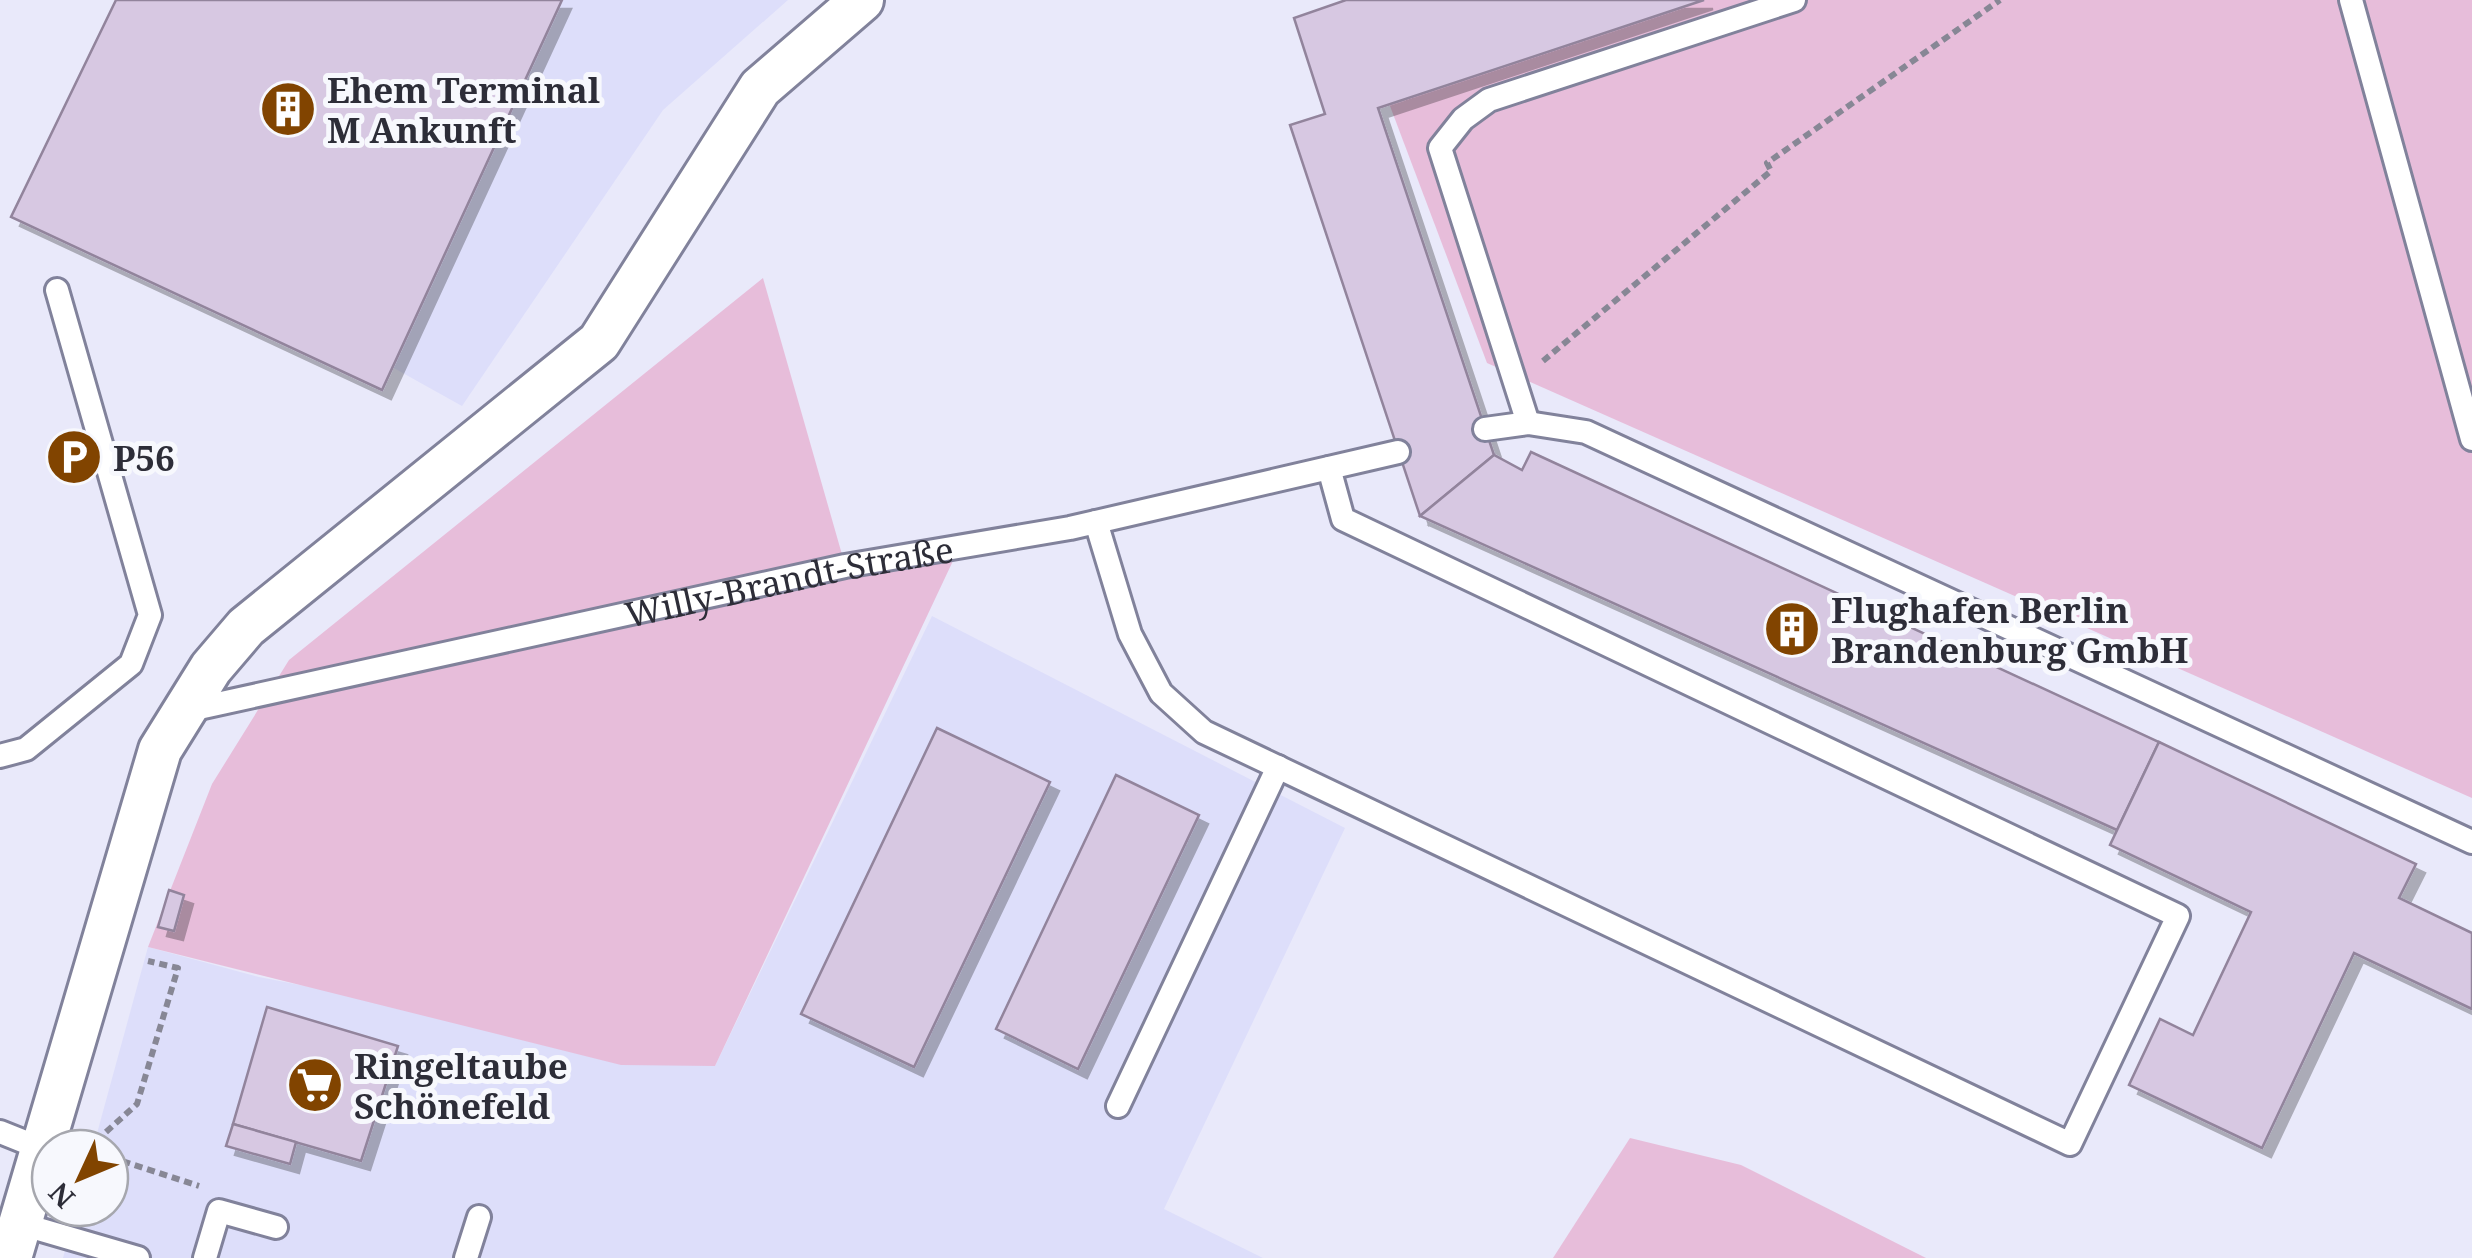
<svg xmlns="http://www.w3.org/2000/svg" width="2472" height="1258" font-family="'Noto Serif',serif">
  <style>
    .built { fill: #dddefa }
    .green { fill: #e7bdda }
    .building { fill: #d7c8e2; stroke: #92849c; stroke-width: 2.5; filter: url(#shadow) }
    .lines { fill: none; stroke-linecap: round; stroke-linejoin: round }
    .lane-casing { stroke: #81829b; stroke-width: 28 }
    .street-casing { stroke: #81829b; stroke-width: 48 }
    .path { stroke: #878795; stroke-width: 6; stroke-dasharray: 8 5; stroke-linecap: butt }
    .lane { stroke: #fff; stroke-width: 22 }
    .street { stroke: #fff; stroke-width: 42 }
    .labels { text-anchor: middle; dominant-baseline: central; stroke-width: 10; stroke-linejoin: round; paint-order: stroke }
    .poi-label { font-size: 35px; font-weight: bold; fill: #2d2d38; stroke: #f7f8fd; text-anchor: start }
    .street-label { font-size: 35px; fill: #2d2d38; stroke: #f7f8fd }
  </style>
  <defs>
    <filter id="shadow"><feDropShadow dx="9" dy="9" stdDeviation="0" flood-color="#0004"/></filter>
  </defs>
  <rect width="100%" height="100%" fill="#e9e9fa"/>
  <!-- built -->
  <g class="built">
    <polygon points="562,0 788,0 663,110 462,406 392,367"/>
    <polygon points="932,616 1345,828 1164,1209 1263,1258 63,1258 77,1208 110,1208 110,1148 93,1148 148,947 259,977 715,1066"/>
  </g>
  <!-- green -->
  <g class="green">
    <polygon points="1350,0 2472,0 2472,798 1487,363"/>
    <polygon points="763,278 845,565 960,546 715,1066 621,1065 148,947 212,784 289,660"/>
    <polygon points="1630,1138 1741,1165 1926,1258 1553,1258"/>
  </g>
  <!-- building -->
  <g class="building">
    <polygon points="116,0 562,0 382,390 11,217"/>
    <polygon points="1346,0 1704,0 1378,108 1494,455 1420,516 1290,125 1325,114 1294,18"/>
    <polygon points="1531,452 2159,742 2117,830 1420,516 1494,455 1522,470"/>
    <polygon points="937,728 1050,782 914,1067 801,1014"/>
    <polygon points="2159,742 2416,864 2399,898 2472,933 2472,1009 2354,953 2262,1148 2129,1085 2160,1019 2193,1035 2251,912 2110,845"/>
    <polygon points="1116,775 1199,815 1078,1069 996,1029"/>
    <polygon points="169,890 184,895 174,931 158,927"/>
    <polygon points="267,1007 398,1046 361,1161 233,1124"/>
    <polygon points="233,1124 296,1142 290,1164 226,1146"/>
  </g>
  <g class="lines">
    <!-- lane casing -->
    <g class="lane-casing">
      <g id="lane">
        <polyline points="2351,0 2472,439"/>
        <polyline points="1528,423 1440,148 1463,119 1489,100 1794,0"/>
        <polyline points="1485,429 1528,423 1586,432 2472,842"/>
        <polyline points="1096,522 1130,634 1161,693 1204,732 2070,1144 2178,916 1343,519 1329,468"/>
        <path id="s1" d="M 185,711 L 845,566 L 1070,528 L 1398,452"/>
        <polyline points="0,756 26,749 131,664 150,615 57,290"/>
        <polyline points="1118,1106 1278,767"/>
        <polyline points="0,1132 45,1150"/>
        <polyline points="21,1224 138,1258"/>
        <polyline points="205,1258 219,1211 276,1227"/>
        <polyline points="466,1258 479,1217"/>
      </g>
    </g>
    <!-- street casing -->
    <g class="street-casing">
      <polyline id="street" points="10,1258 160,750 211,668 246,627 599,342 760,88 862,0"/>
    </g>
    <!-- path -->
    <g class="path">
      <polyline points="1543,361 1771,171 1767,163 2000,0"/>
      <polyline points="106,1132 137,1104 178,968 148,961"/>
      <polyline points="110,1157 199,1186"/>
    </g>
    <!-- lane -->
    <use href="#lane" class="lane"/>
    <!-- street -->
    <use href="#street" class="street"/>
  </g>
  <!-- icons -->
  <defs>
    <g id="building-disc" transform="scale(2.875)"><circle r="9.5" fill="#814400" stroke="#f7f8fd"/><path d="M-4-6H4V6H1V3H-1V6H-4ZM-2.5-4.3h1.7v1.8h-1.7ZM.8-4.3h1.7v1.8H.8ZM-2.5-1h1.7V.8h-1.7ZM.8-1h1.7V.8H.8Z" fill="#fff"/></g>
    <g id="parking-disc" transform="scale(2.875)"><circle r="9.5" fill="#814400" stroke="#f7f8fd"/><path d="M-3.5-5.5H1a3.5 3.5 0 0 1 0 7H-1V5.5H-3.5ZM-1-3.4V-.6H.8a1.4 1.4 0 0 0 0-2.8Z" fill="#fff"/></g>
    <g id="supermarket-disc" transform="scale(2.875)"><circle r="9.5" fill="#814400" stroke="#f7f8fd"/><path d="M-6-5.5h2.5l.6 2H6L4.5 2H-2.5L-4.4-4H-6ZM-1.5 3.2a1.3 1.3 0 1 0 .1 0ZM3 3.2a1.3 1.3 0 1 0 .1 0Z" fill="#fff"/></g>
  </defs>
  <g fill-rule="evenodd">
    <use href="#building-disc" x="288" y="109"/>
    <use href="#parking-disc" x="74" y="457"/>
    <use href="#building-disc" x="1792" y="629"/>
    <use href="#supermarket-disc" x="315" y="1085"/>
  </g>
  <g class="labels">
    <!-- poi labels -->
    <g class="poi-label">
      <text x="327" y="89">Ehem Terminal<tspan x="327" dy="40">M Ankunft</tspan></text>
      <text x="113" y="457">P56</text>
      <text x="1831" y="609">Flughafen Berlin<tspan x="1831" dy="40">Brandenburg GmbH</tspan></text>
      <text x="354" y="1065">Ringeltaube<tspan x="354" dy="40">Schönefeld</tspan></text>
    </g>
    <!-- street labels -->
    <g class="street-label">
      <text stroke="none"><textPath href="#s1" startOffset="618">Willy-Brandt-Straße</textPath></text>
    </g>
  </g>
  <!-- north arrow -->
  <g transform="translate(80 1178) rotate(226)"><circle r="48" fill="#f7f8fd" stroke="#a6a7ae" stroke-width="2.5"/>
  <path d="M0-8L18 38L0 25L-18 38Z" fill="#814400"/>
  <text y="-15" font-size="28" font-weight="bold" text-anchor="middle" fill="#2d2d38">N</text>
  </g>
</svg>
